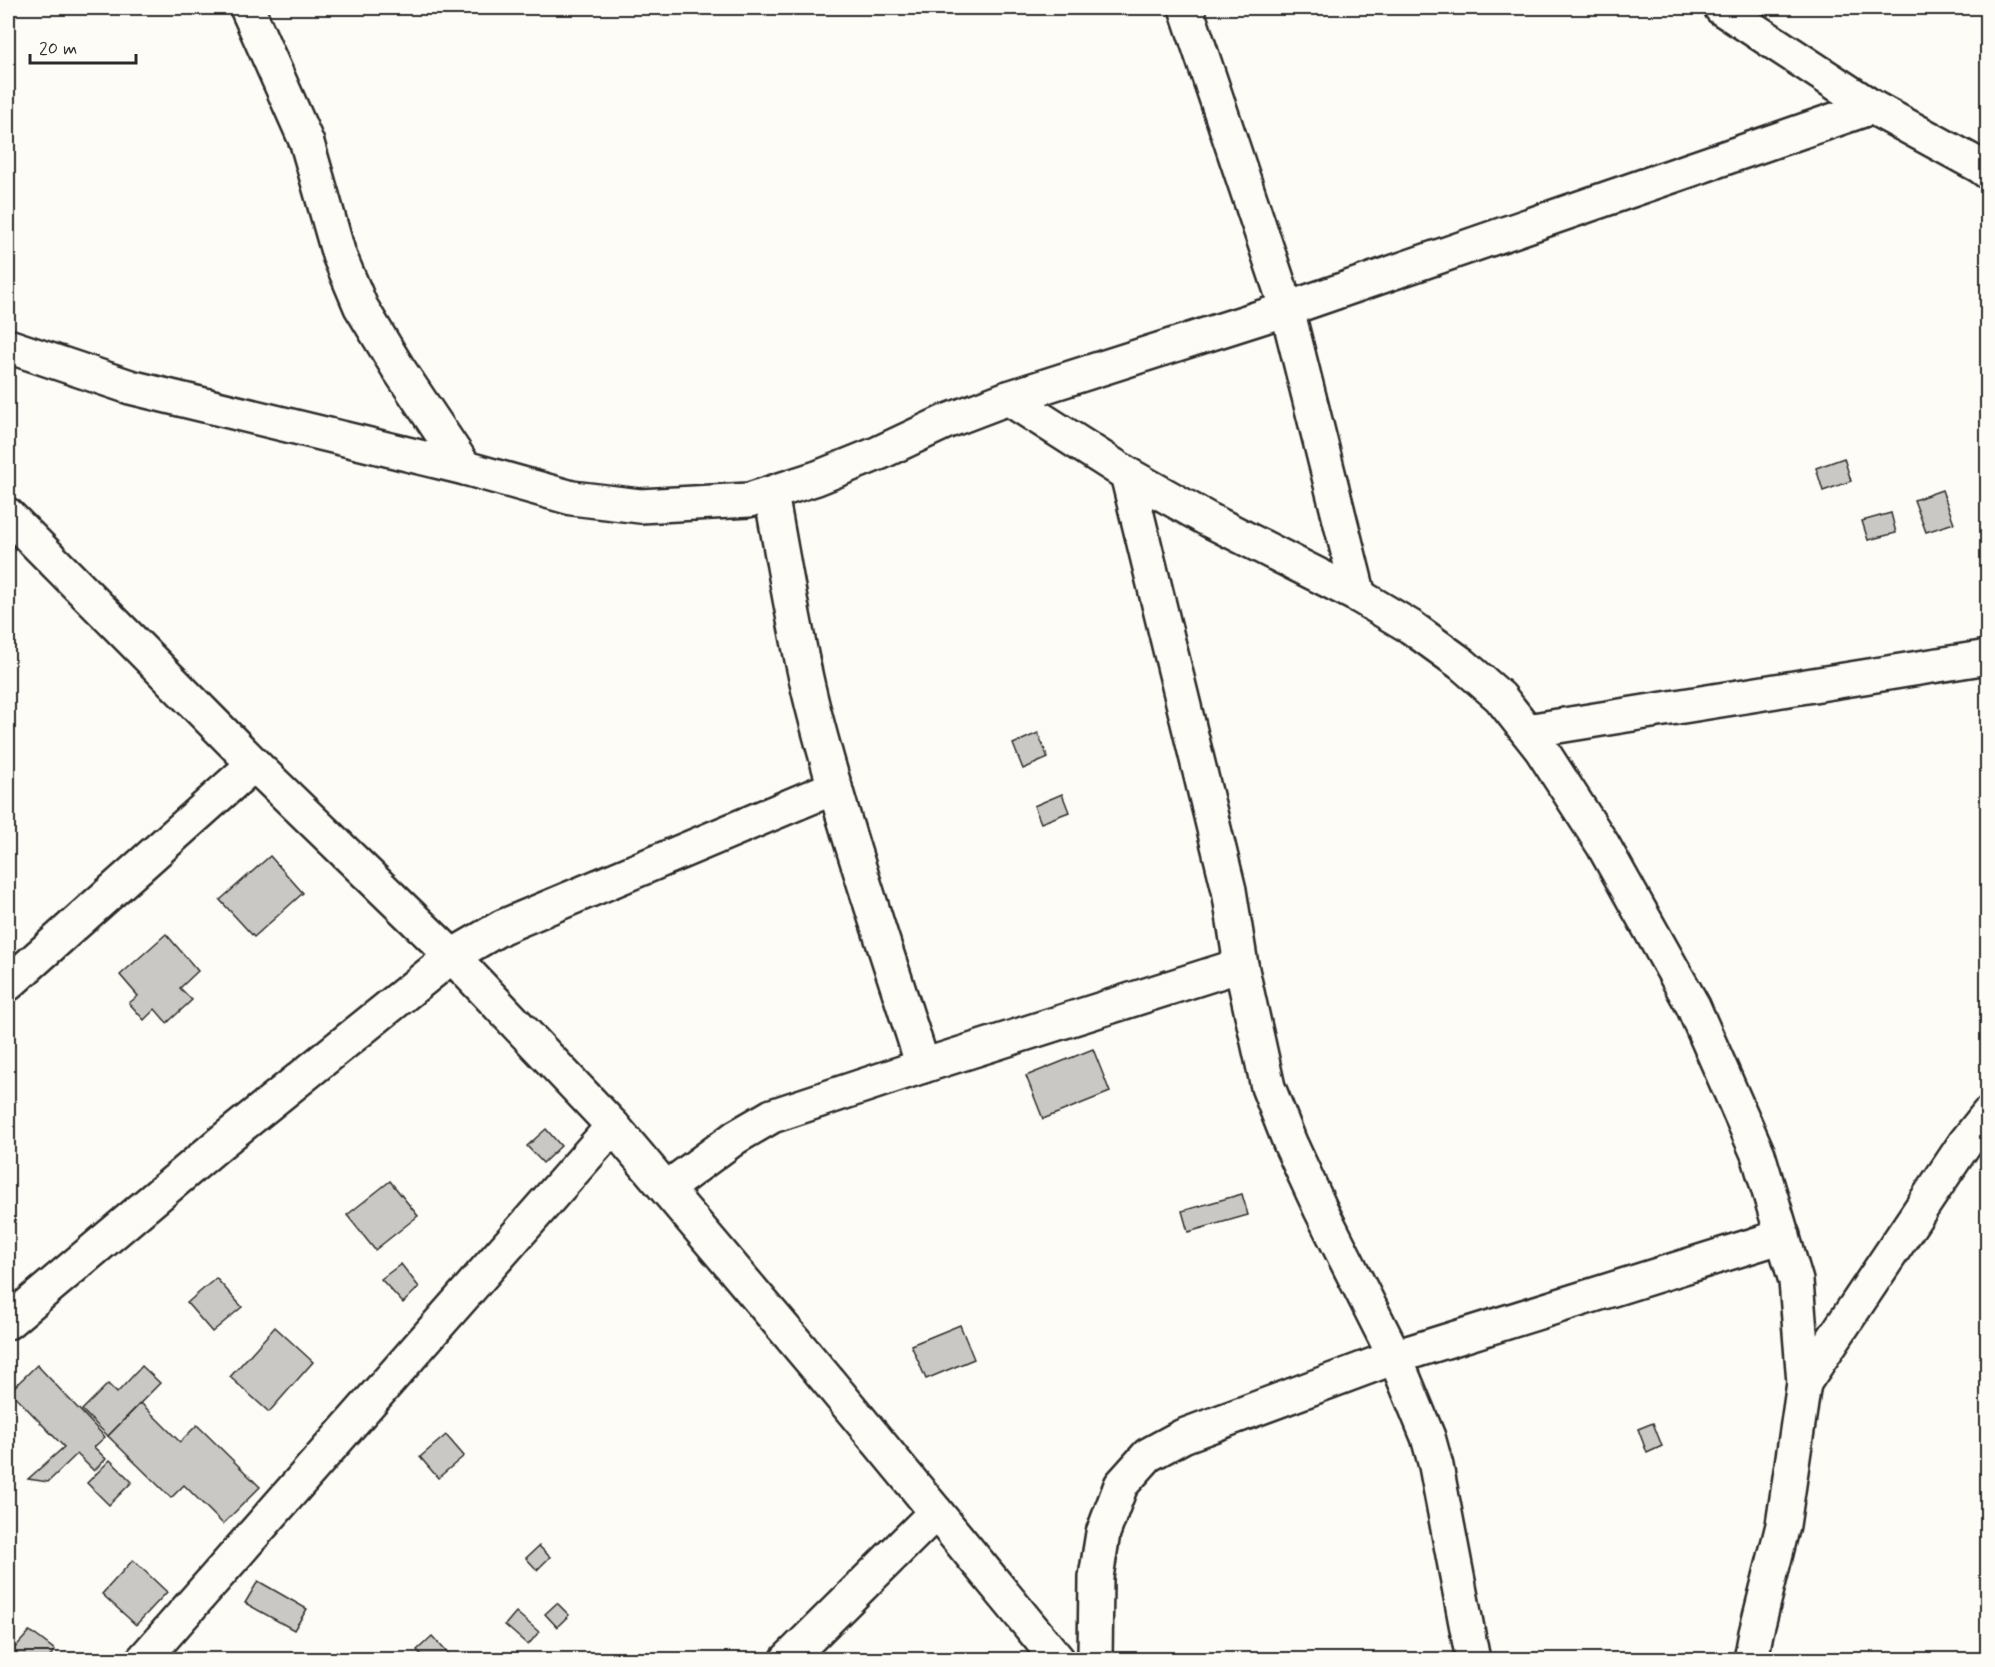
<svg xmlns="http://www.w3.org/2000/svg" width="1995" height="1667" font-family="Mynerve,sans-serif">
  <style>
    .building { fill: #c9c8c4; stroke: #2b2b2b; stroke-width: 1.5 }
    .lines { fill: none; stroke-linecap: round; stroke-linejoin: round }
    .minor-casing { stroke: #2b2b2b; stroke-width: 38 }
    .tertiary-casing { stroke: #2b2b2b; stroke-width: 38 }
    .minor { stroke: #fdfcf7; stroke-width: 33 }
    .tertiary { stroke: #fdfcf7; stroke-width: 33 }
  </style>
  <rect width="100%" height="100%" fill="#fdfcf7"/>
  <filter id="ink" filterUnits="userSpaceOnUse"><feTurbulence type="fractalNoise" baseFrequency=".0167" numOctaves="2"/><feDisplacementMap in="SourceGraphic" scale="12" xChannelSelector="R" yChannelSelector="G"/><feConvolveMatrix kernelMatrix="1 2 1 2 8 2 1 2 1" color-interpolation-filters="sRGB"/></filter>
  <g filter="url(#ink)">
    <!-- building -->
    <g class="building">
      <polygon points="1844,458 1851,481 1823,491 1816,468"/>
      <polygon points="1942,490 1954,523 1926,532 1914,500"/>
      <polygon points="1891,513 1896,533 1868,540 1862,521"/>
      <polygon points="1038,733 1048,758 1023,769 1013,744"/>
      <polygon points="1062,794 1069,812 1041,823 1034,806"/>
      <polygon points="270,856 303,893 254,937 220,900"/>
      <polygon points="166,934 198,971 180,988 192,1000 167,1023 155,1009 144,1020 129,1003 138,996 120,975"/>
      <polygon points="1093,1049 1110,1092 1043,1119 1026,1076"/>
      <polygon points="546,1129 561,1146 543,1163 527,1146"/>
      <polygon points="390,1181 418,1216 375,1250 347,1215"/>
      <polygon points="1242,1194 1248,1215 1188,1232 1182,1211"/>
      <polygon points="401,1264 419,1287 403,1303 381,1279"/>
      <polygon points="216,1278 242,1307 212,1332 187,1303"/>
      <polygon points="960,1325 974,1359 926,1379 911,1345"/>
      <polygon points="275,1327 313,1362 269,1412 230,1377"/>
      <polygon points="37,1365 105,1437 94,1447 106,1459 94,1471 77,1454 48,1482 28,1479 64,1447 10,1391"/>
      <polygon points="142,1366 160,1383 108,1436 82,1410 108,1384 117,1393"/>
      <polygon points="141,1403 180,1442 197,1425 260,1487 223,1524 184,1485 171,1498 108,1436"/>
      <polygon points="1653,1423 1662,1446 1647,1453 1638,1429"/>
      <polygon points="446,1435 464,1456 438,1478 420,1457"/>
      <polygon points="110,1460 132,1482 109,1505 87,1483"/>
      <polygon points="539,1546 550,1557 537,1570 526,1558"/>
      <polygon points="133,1560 167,1592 136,1625 102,1594"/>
      <polygon points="258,1581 307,1609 294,1630 245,1603"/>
      <polygon points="557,1603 569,1615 557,1627 545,1614"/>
      <polygon points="516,1612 539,1632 528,1645 505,1625"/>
      <polygon points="30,1631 55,1650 47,1660 19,1660 11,1652"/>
      <polygon points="432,1636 454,1660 426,1660 417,1650"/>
    </g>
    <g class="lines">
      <!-- minor casing -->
      <g class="minor-casing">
        <g id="minor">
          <polyline points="247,8 307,143 339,255 361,307 398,368 465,468"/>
          <polyline points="1186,8 1287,309 1359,596"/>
          <polyline points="1721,8 1872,107 1980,166 1988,172"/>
          <polyline points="8,346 130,387 465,468 572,498 640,506 749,500 817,478 879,453 945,422 1008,398 1287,309 1872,107"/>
          <polyline points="1008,398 1127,474 1209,520 1359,596 1411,627 1462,664 1500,697 1541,749 1603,845 1693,1006 1758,1154 1796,1281 1804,1383 1783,1525 1756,1633 1751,1660"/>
          <polyline points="1127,474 1229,890 1241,965 1268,1087 1290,1143 1321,1210 1395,1357 1428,1437 1436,1466 1473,1660"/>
          <path d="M 771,494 C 784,564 795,635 812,704 C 843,826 885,946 923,1066"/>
          <polyline points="1527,731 1988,657"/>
          <polyline points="8,984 254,764"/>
          <polyline points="667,1188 736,1137 772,1116 923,1066 1241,965"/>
          <polyline points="8,1322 220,1143 452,956 502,927 835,787"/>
          <polyline points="1804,1383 1965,1143 1988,1114"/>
          <polyline points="143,1660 613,1126"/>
          <polyline points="787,1660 936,1512"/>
          <polyline points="1095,1660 1096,1577 1103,1533 1121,1485 1148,1455 1183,1436 1395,1357 1783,1236"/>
        </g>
      </g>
      <!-- tertiary casing -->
      <g class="tertiary-casing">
        <polyline id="tertiary" points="8,515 254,764 452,956 613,1126 824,1376 1058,1660"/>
      </g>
      <!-- minor -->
      <use href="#minor" class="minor"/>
      <!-- tertiary -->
      <use href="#tertiary" class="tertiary"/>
    </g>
  </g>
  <!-- margin -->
  <rect width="1995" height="1667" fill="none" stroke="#fdfcf7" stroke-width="30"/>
  <rect x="15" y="15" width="1965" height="1637" fill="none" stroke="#2b2b2b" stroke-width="2" filter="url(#ink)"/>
  <!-- scale -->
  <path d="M30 54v9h106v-9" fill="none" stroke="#2b2b2b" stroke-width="3"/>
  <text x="39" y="54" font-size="18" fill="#2b2b2b" stroke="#fdfcf7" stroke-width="4.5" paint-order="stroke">20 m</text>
</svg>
